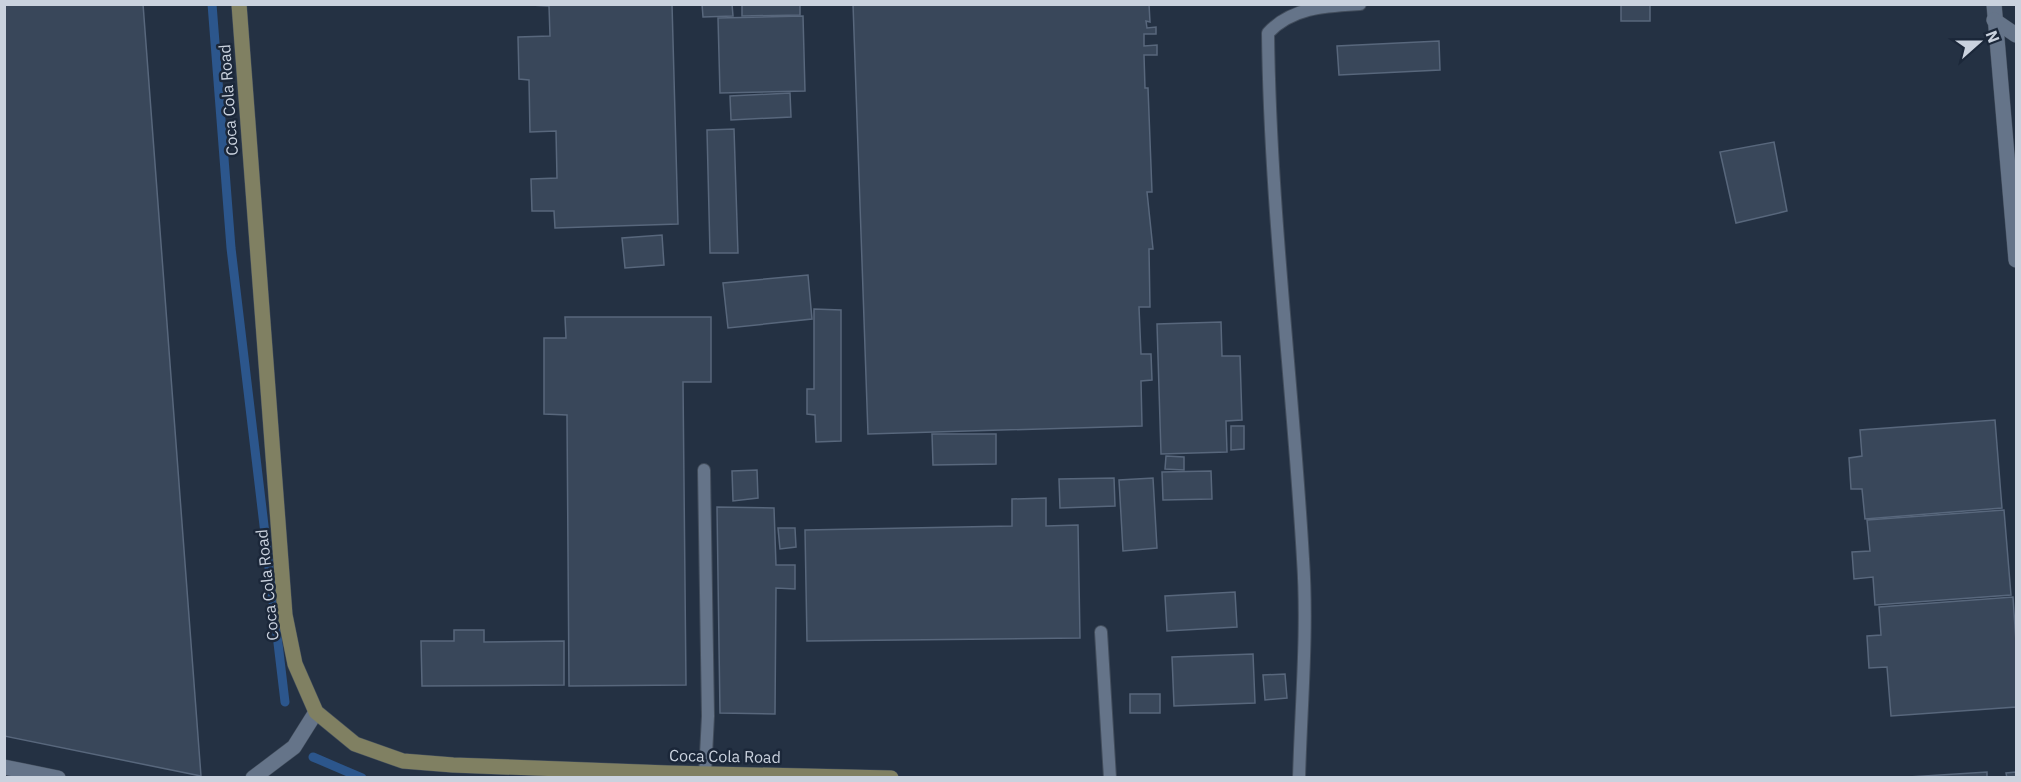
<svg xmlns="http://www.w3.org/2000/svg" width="2021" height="782" font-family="'IBM Plex Sans',sans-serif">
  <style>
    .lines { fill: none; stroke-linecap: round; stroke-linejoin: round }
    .stream { stroke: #2c568c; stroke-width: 9 }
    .building { fill: #39475a; stroke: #58677c; stroke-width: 1.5 }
    .service-casing { stroke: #424d5c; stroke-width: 14 }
    .minor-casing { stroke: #424d5c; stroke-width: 16 }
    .tertiary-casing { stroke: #424d5c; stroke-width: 16 }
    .secondary-casing { stroke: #424d5c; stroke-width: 16 }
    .service { stroke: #657489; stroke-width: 12 }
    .minor { stroke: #657489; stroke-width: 15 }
    .tertiary { stroke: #657489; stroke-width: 15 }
    .secondary { stroke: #808062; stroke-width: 15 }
    .labels { text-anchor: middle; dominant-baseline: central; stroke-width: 5; stroke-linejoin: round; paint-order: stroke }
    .street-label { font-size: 16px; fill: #cad2de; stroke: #1b2739 }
  </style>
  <rect width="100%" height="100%" fill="#243143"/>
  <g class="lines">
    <!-- stream -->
    <g class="stream">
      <polyline points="212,4 231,248 285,702"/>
      <polyline points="313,757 362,778"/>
    </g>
  </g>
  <!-- building -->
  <g class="building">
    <polygon points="4,4 143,4 201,776 4,736"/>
    <polygon points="512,4 672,4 678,224 555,228 554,211 532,211 531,179 557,178 556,131 530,132 529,80 519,79 518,37 550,36 549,6"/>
    <polygon points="702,4 732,4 733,16 703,17"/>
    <polygon points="742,4 800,4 800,15 742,16"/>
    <polygon points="853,4 1149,4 1150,22 1146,21 1147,28 1156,27 1156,34 1144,34 1144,46 1157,45 1157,55 1144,55 1145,88 1148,88 1152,192 1147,192 1153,249 1149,249 1150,307 1139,307 1141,354 1151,354 1152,380 1141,381 1142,426 868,434"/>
    <rect x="1621" y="4" width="29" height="17"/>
    <polygon points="803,16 805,91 720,93 718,18"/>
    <polygon points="1439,41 1440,70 1339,75 1337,46"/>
    <polygon points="790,93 791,117 731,120 730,96"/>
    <polygon points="734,129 738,253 710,253 707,130"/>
    <polygon points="1774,142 1787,211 1736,223 1720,152"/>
    <polygon points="662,235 664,265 625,268 622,238"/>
    <polygon points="808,275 812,319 728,328 723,283"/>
    <polygon points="814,309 841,310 841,441 816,442 815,415 807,414 807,389 814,389"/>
    <polygon points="565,317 711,317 711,382 683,382 686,685 569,686 567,415 544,414 544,338 566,338"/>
    <polygon points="1221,322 1222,356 1240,356 1242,420 1226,421 1227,452 1161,454 1157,324"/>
    <polygon points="1995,420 2002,508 1865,519 1862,489 1851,489 1849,458 1862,456 1860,430"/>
    <polygon points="1231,426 1244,426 1244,449 1231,450"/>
    <polygon points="932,434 996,434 996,464 933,465"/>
    <polygon points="1166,456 1184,457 1184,470 1165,469"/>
    <polygon points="757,470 758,498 733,501 732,471"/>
    <polygon points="1211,471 1212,499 1163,500 1162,472"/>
    <polygon points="1114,478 1115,506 1060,508 1059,479"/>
    <polygon points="1153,478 1157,548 1123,551 1119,480"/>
    <polygon points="1046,498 1046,526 1078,525 1080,638 807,641 805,530 1012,526 1012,499"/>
    <polygon points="717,507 774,508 776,565 795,565 795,589 776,588 775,714 720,713"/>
    <polygon points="2004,510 2011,595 1875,605 1873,577 1854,579 1852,552 1870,551 1867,520"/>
    <polygon points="778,528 795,528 796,547 780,549"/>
    <polygon points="1235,592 1237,627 1167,631 1165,596"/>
    <polygon points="2013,597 2016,642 2016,707 1891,716 1887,667 1869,668 1867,636 1881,635 1879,607"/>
    <polygon points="454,630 484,630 484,642 564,641 564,685 422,686 421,641 454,641"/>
    <polygon points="1253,654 1255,703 1174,706 1172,657"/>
    <polygon points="1285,674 1287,698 1265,700 1263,675"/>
    <rect x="1130" y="694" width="30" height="19"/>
    <polygon points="1987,772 1987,778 1909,778 1909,777"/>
    <polygon points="2016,772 2016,778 2007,778 2006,773"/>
  </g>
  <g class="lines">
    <!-- service casing -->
    <g class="service-casing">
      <g id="service">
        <polyline points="704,470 708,716 705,774"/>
        <polyline points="1101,632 1110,778"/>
        <path d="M 1299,778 C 1301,705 1308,632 1303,559 C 1293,384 1270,209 1268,33 C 1292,7 1326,6 1360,4"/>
      </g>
    </g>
    <!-- minor casing -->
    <g class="minor-casing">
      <g id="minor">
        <polyline points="1994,4 2016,260"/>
        <polyline points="1994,20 2016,35"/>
      </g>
    </g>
    <!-- tertiary casing -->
    <g class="tertiary-casing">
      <g id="tertiary">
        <polyline points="4,767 58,778"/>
        <polyline points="253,778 294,747 316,712"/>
      </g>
    </g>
    <!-- secondary casing -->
    <g class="secondary-casing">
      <polyline id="secondary" points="239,4 285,615 295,664 316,712 355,744 403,761 453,765 668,773 891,778"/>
    </g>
    <!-- service -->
    <use href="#service" class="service"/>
    <!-- minor -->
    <use href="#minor" class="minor"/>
    <!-- tertiary -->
    <use href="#tertiary" class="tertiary"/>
    <!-- secondary -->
    <use href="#secondary" class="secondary"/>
  </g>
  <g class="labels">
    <!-- street labels -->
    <g class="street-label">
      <text transform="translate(228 100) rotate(-94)">Coca Cola Road</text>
      <text transform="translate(267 585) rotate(-96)">Coca Cola Road</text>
      <text transform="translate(725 756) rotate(1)">Coca Cola Road</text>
    </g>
  </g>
  <!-- border -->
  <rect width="2021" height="782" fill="none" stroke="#cad2de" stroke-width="12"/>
  <!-- north arrow -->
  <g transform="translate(1979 42) rotate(69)" stroke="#1b2739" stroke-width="4.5" paint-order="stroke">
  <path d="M0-4.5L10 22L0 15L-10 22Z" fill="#cad2de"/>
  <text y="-9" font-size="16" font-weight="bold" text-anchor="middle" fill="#cad2de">N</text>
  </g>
</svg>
